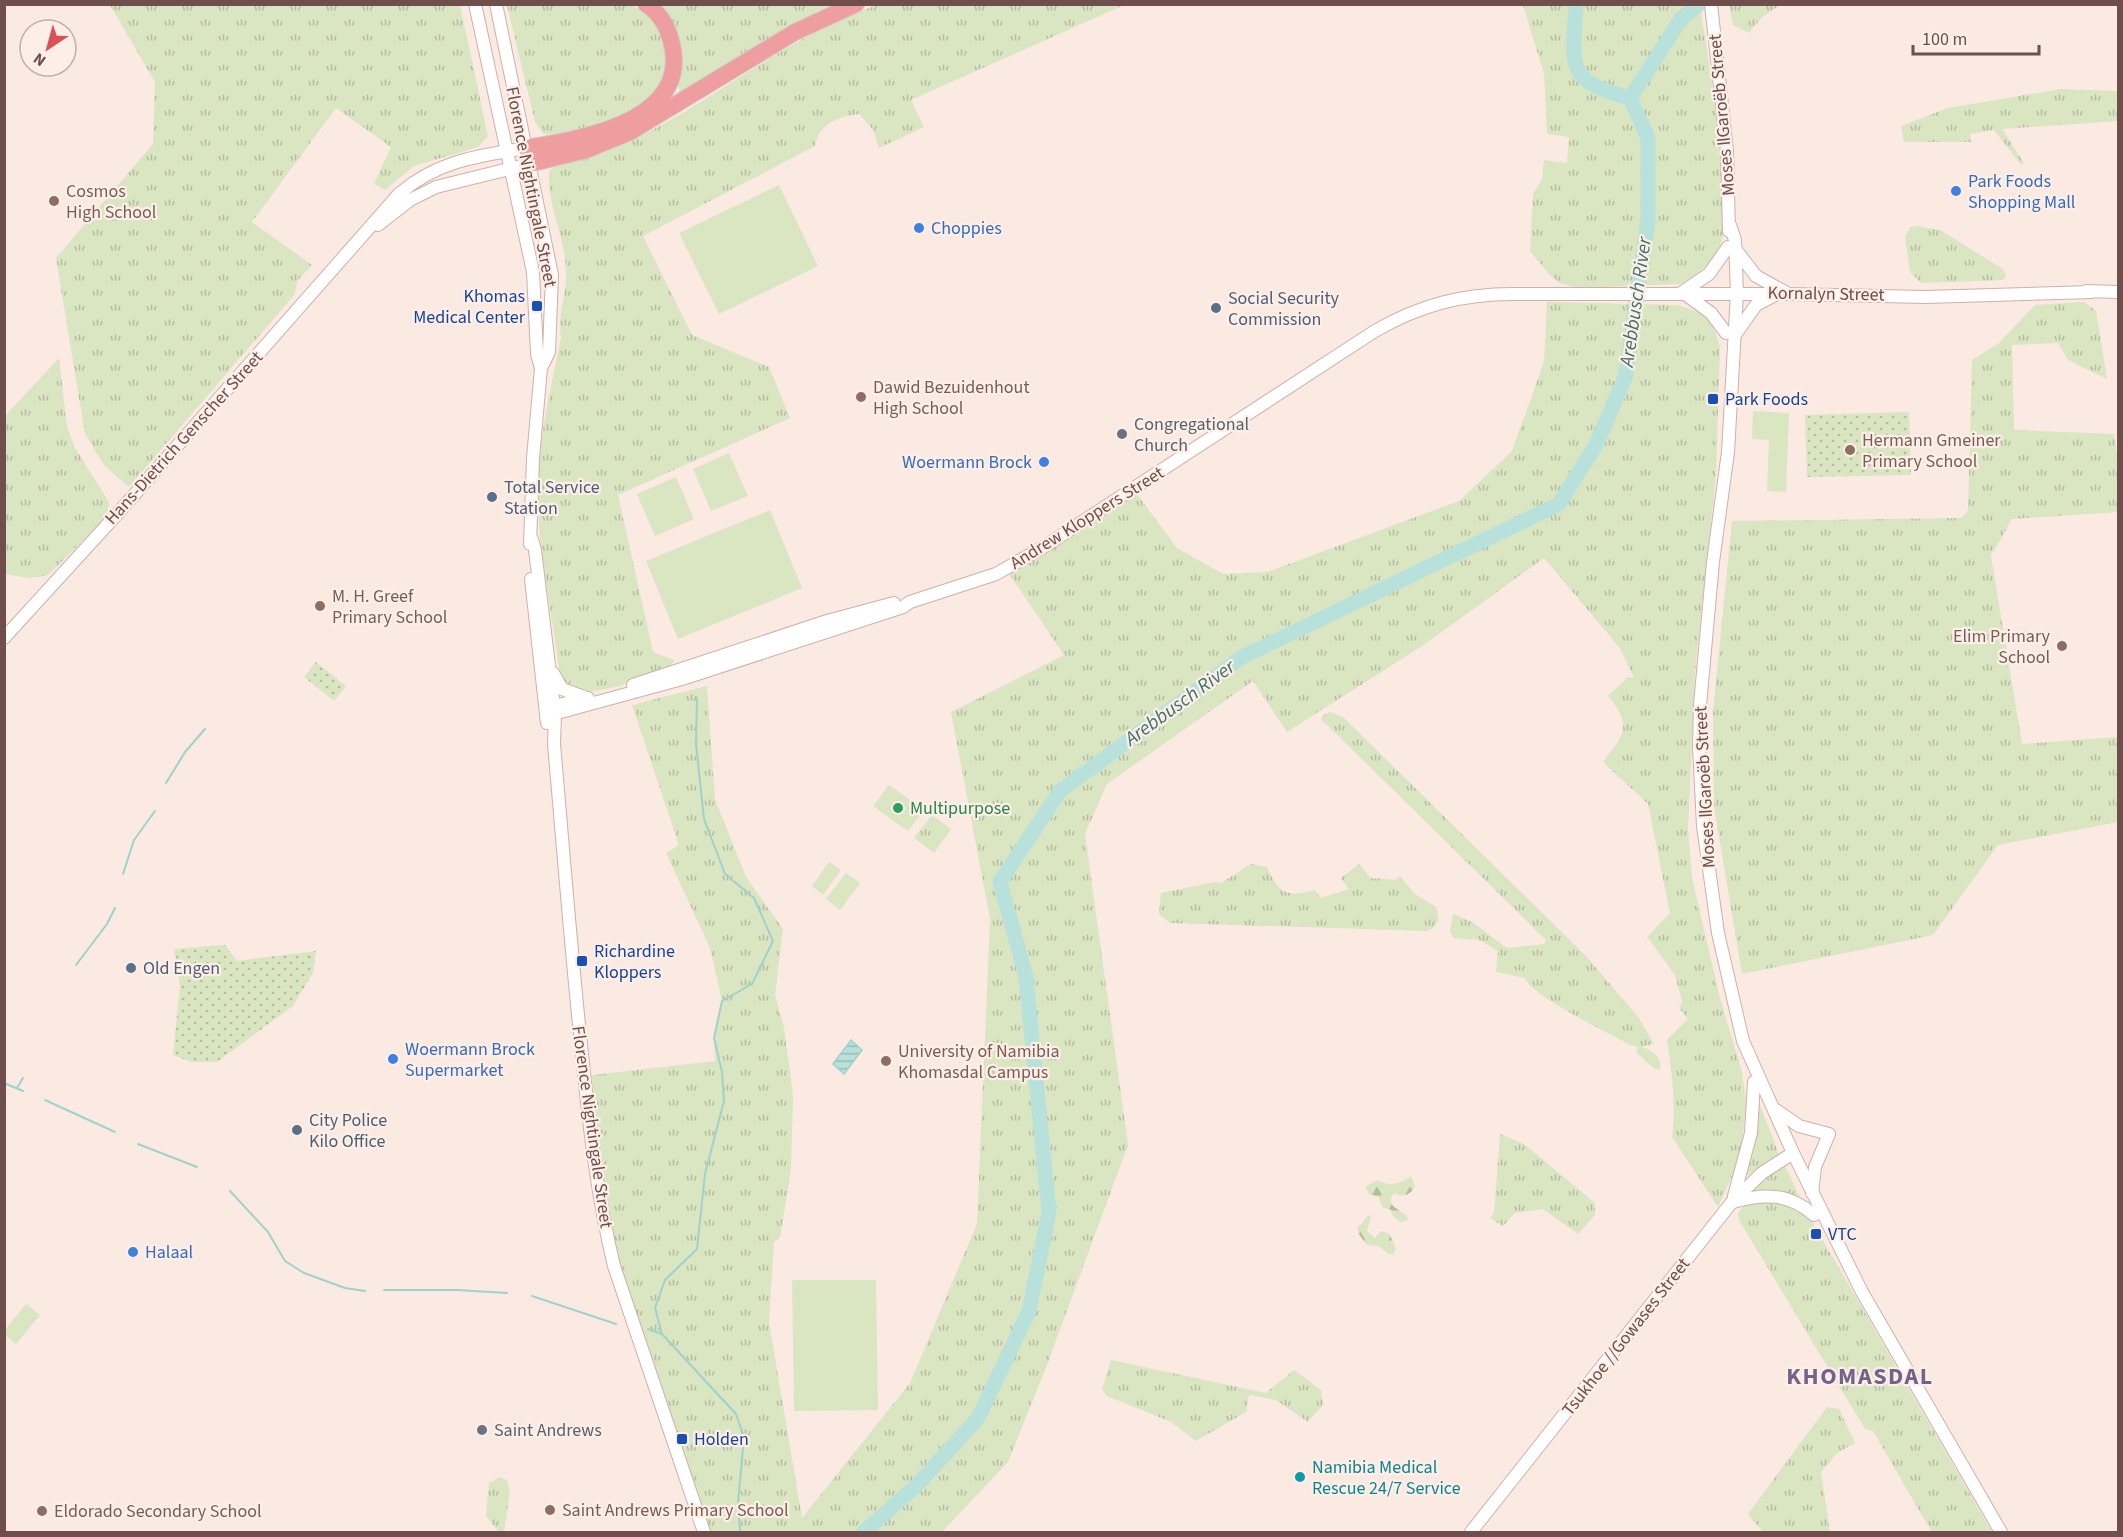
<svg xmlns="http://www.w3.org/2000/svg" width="2123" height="1537" font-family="'Source Sans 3',sans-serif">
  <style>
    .grass { fill: url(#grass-tufts) }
    .forest { fill: url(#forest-firs) }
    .park { fill: url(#park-dots) }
    .pitch { fill: #dae5c2 }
    .water { fill: url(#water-rules); stroke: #a0d2cc; stroke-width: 1.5 }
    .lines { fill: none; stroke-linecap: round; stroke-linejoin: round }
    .stream { stroke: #a0d2cc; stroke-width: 2 }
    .river { stroke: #b9e1dc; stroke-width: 15 }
    .secondary-casing { stroke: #ceb0aa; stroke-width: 14 }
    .highway-casing { stroke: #d4cac9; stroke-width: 18 }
    .secondary { stroke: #fff; stroke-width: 12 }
    .highway { stroke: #ef9e9f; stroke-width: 16 }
    .shop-dot { fill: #3f7fe0; stroke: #fdefe7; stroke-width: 2 }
    .education-dot { fill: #8d6e63; stroke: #fdefe7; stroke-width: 2 }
    .transit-dot { fill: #1a4fb4; stroke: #fdefe7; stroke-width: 2 }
    .service-dot { fill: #5c6f8a; stroke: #fdefe7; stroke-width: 2 }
    .worship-dot { fill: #6b7280; stroke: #fdefe7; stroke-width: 2 }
    .leisure-dot { fill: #2e9e5b; stroke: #fdefe7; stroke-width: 2 }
    .culture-dot { fill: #0f9aa8; stroke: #fdefe7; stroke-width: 2 }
    .labels { text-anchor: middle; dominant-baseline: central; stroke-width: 4.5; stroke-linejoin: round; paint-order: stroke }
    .street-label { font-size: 18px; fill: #6f4e4b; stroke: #fdefe7 }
    .shop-label { font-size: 18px; fill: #366cbe; stroke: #fdefe7; text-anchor: start }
    .education-label { font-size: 18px; fill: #785e54; stroke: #fdefe7; text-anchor: start }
    .transit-label { font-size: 18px; fill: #164399; stroke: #fdefe7; text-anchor: start }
    .service-label { font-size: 18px; fill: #4e5e75; stroke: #fdefe7; text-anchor: start }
    .worship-label { font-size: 18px; fill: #5b616d; stroke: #fdefe7; text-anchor: start }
    .leisure-label { font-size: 18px; fill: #27864d; stroke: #fdefe7; text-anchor: start }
    .culture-label { font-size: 18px; fill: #0d838f; stroke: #fdefe7; text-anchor: start }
    .water-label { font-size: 20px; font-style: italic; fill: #41736e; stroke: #fdefe7 }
    .district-label { font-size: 24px; font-weight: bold; letter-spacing: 1.5px; fill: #73638c; stroke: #fdefe7 }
  </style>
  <defs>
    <pattern id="grass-tufts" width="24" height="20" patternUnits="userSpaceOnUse" patternTransform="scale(1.5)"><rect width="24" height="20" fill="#dae5c2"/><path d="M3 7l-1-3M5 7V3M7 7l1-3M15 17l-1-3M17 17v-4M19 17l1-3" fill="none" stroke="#b5bca0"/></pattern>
    <pattern id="forest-firs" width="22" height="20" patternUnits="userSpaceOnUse" patternTransform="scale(1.5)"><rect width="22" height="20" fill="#dae5c2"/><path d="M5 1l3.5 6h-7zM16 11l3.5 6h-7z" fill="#b5bca0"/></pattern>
    <pattern id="park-dots" width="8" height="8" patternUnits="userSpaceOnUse" patternTransform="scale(1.5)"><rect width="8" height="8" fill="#dae5c2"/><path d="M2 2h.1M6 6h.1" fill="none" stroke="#b5bca0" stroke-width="1.8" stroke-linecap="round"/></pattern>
    <pattern id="water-rules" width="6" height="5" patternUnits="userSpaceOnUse" patternTransform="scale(1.5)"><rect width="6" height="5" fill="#b9e1dc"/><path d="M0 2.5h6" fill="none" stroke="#9bb9b4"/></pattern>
  </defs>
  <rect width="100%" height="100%" fill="#faeae2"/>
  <!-- grass -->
  <g class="grass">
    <path d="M 628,4 C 646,11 660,23 664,42 C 666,55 669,66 663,79 C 650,111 575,137 543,134 L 535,122 L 507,5 Z"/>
    <polygon points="110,5 460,5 488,136 478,147 414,166 385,190 374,184 391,147 336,108 252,222 312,265 297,281 295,294 129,487 104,465 85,434 56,258 153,144 155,82"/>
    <polygon points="658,5 844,5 680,93 678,84 681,48"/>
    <path d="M 877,5 L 1124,5 L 911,100 L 924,127 L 879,148 L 873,130 L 859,114 C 838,117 819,123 815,146 L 643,236 L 692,335 L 769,367 L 790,418 L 618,495 L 653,652 L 675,660 C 672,664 669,668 665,670 C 651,678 592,696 577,691 C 568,688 562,679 559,670 C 552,608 535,540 538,478 C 540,431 552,384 561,337 C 557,315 567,295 566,273 C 566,239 547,206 549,172 C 555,160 616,148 633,140 C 717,99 787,36 877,5 Z"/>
    <path d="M 1523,5 L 1700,5 C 1709,65 1720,126 1723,188 C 1723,204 1727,223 1722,239 C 1717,260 1699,275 1680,284 L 1577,288 L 1560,283 L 1550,275 L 1530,251 L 1533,194 L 1542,179 L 1544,160 L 1567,163 L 1569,137 L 1547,134 L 1544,74 Z"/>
    <polygon points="1729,5 1729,4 1780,5 1762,17 1749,33 1733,25"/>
    <polygon points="2061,89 2116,91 2118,89 2118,121 2002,129 2024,163 2021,165 1994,130 1970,134 1971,142 1904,142 1901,126 1948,108"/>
    <polygon points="1918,226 1940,230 2003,269 2006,276 2003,280 1921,283 1910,272 1905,236 1911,227"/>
    <path d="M 1547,302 L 1677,305 C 1706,313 1712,319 1720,347 L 1716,475 L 1695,671 L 1688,829 L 1692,878 L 1720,998 L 1742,1072 L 1746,1102 L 1741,1156 L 1718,1207 L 1672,1137 C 1676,1104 1672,1073 1667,1040 L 1688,1019 L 1679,1008 L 1682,1001 L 1675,975 L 1647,937 L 1670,913 L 1648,804 L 1603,762 C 1624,735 1633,725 1608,696 L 1628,677 L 1634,678 L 1620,648 L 1544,558 L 1422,646 L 1287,732 L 1253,681 L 1107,784 L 1085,834 L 1128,1145 L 1047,1365 L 1008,1462 L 942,1532 L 704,1532 L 614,1266 L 584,1076 L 715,1061 L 714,1038 L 722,1001 L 710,948 L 666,853 L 679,845 L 632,705 L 707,686 L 715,799 L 746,877 L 783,929 L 775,995 L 784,1027 L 793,1096 L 791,1169 L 780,1238 L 774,1242 L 769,1322 L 802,1518 L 910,1383 L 977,1224 L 990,919 L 951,712 L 1064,655 L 1006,569 L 1133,489 L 1177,548 L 1223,574 L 1267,572 L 1459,501 L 1512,451 L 1544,362 Z"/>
    <polygon points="2084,302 2096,311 2107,379 2068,360 2058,343 2012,345 2014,430 2114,434 2118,462 2118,512 2012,519 1991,556 2022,744 2118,737 2118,822 1998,845 1933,935 1742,974 1714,806 1713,711 1732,521 1962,518 1968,510 1972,360 1999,343 2035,305"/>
    <polygon points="59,358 67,427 75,448 109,502 107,517 48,575 29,578 5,574 4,417"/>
    <path d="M 1330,712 L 1343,717 L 1586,956 L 1639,1018 L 1654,1044 L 1641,1047 C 1652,1049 1663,1058 1660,1070 L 1653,1068 L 1636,1052 L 1638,1047 L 1630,1045 C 1609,1033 1531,996 1525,978 L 1496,972 L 1498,951 L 1479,940 L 1454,938 L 1450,932 L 1453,914 L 1472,922 L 1507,948 L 1544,944 L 1546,940 L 1322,720 L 1322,716 Z"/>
    <polygon points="932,815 951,829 934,853 914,838"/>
    <path d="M 1251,864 L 1267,867 C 1278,892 1287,899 1314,890 L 1321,898 L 1349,889 L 1341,878 L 1359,864 L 1371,878 L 1395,880 L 1400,876 L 1415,894 L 1436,907 C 1440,919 1439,926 1427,931 L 1170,923 L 1159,914 L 1161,893 L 1215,882 L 1221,883 Z"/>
    <polygon points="1757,1098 1779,1154 1743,1178"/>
    <polygon points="1500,1134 1524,1144 1595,1203 1595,1215 1578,1234 1543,1209 1515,1213 1503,1226 1490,1218 1494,1213"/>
    <polygon points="1785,1165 1800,1198 1778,1191 1751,1193 1750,1191"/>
    <polygon points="1771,1198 1793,1205 1810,1218 1992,1532 1928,1532 1931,1531 1873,1431 1865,1429 1739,1220 1738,1213 1745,1205"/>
    <polygon points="1111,1360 1266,1393 1294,1370 1321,1390 1323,1405 1308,1422 1276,1400 1249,1395 1246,1412 1196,1441 1171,1422 1107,1396 1102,1389"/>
    <polygon points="1827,1407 1839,1409 1855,1443 1837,1453 1821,1472 1830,1532 1763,1532 1748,1514"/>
    <polygon points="500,1477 507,1480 510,1491 504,1532 499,1532 486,1516 489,1483"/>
  </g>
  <!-- forest -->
  <g class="forest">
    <path d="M 1411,1176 L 1415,1187 C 1410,1195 1402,1198 1394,1193 L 1390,1199 L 1393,1206 L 1407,1216 L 1408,1220 L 1400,1222 L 1393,1216 L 1391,1210 L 1382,1207 L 1379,1197 L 1369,1194 L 1365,1187 L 1377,1180 C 1389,1187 1401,1184 1411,1176 Z"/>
    <polygon points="1368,1215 1371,1217 1367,1231 1375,1238 1381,1231 1389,1233 1396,1249 1393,1254 1388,1254 1379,1246 1367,1245 1358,1233 1358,1225 1361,1225"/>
  </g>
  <!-- park -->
  <g class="park">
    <polygon points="1909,412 1911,475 1807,477 1805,415"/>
    <polygon points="316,662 346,686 334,701 304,677"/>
    <polygon points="225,945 237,961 316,951 313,973 293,1006 217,1062 192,1062 173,1055 180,986 174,949"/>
  </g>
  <!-- pitch -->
  <g class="pitch">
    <polygon points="779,185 818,266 719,314 679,233"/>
    <polygon points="1753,411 1789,413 1786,492 1767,491 1769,440 1752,439"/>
    <polygon points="729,453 748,496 711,511 693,469"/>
    <polygon points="676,477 694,519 655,536 637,494"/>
    <polygon points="770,510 802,588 678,639 646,561"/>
    <polygon points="889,785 924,810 908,831 873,806"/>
    <polygon points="829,862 841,870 823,895 812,886"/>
    <polygon points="846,873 860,883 840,910 826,899"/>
    <polygon points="792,1280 876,1280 878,1410 794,1411"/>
    <polygon points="26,1304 40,1315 16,1344 5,1335 5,1330"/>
  </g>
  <!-- water -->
  <polygon class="water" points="851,1040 862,1050 844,1074 833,1064"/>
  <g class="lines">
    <!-- stream -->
    <g class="stream">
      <polyline points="697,698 696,744 704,819 725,874 754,898 773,941 752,984 722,1001 714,1038 722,1072 724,1101 705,1174 697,1249 665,1280 655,1308 662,1334 736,1414 744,1437 738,1503 740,1532"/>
      <polyline points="166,783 185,752 205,729"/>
      <polyline points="123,874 134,840 155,811"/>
      <polyline points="76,965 107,924 115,908"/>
      <polyline points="4,1083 23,1091"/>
      <polyline points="17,1088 23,1078"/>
      <polyline points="45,1100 115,1132"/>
      <polyline points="138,1144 197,1167"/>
      <polyline points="230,1191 268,1232 285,1261 304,1273 345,1288 365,1291"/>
      <polyline points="384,1290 457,1290 507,1293"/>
      <polyline points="532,1296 616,1324"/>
      <polyline points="648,1329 662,1334"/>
    </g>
    <!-- river -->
    <g class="river">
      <path d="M 1576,4 C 1573,64 1563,81 1630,98"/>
      <polyline points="864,1532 918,1484 978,1418 1029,1311 1049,1212 1026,977 1000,882 1060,791 1242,657 1559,504 1597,443 1626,375 1648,220 1648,138 1630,98 1681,19 1699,4"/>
    </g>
    <!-- secondary casing -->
    <g class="secondary-casing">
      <g id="secondary">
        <polyline points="475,4 533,272 537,354 541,368 533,458 530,544"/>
        <polyline points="496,4 552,275 549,352 541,368"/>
        <polyline points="1711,4 1727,151 1729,231"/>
        <polyline points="378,225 410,200 436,187 529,164"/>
        <polyline points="1730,225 1735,240 1737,293 1728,452 1713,562 1700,705 1699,747 1703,826 1718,933 1743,1041 1793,1153 1862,1292 2001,1532"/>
        <polyline points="1736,250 1756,276 1785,292"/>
        <polyline points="2086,291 2118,292"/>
        <polyline points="1681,293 1709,274 1728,247"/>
        <polyline points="1685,294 1711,313 1726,333"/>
        <polyline points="1737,332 1756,305 1775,295"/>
        <path d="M 532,539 L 535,550 L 555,715 L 554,744 C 563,847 571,950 582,1054 C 589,1125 597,1196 614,1266 L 704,1532"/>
        <polyline points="531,579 547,723"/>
        <path d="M 4,638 L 119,512 L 399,194 C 437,161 477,156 526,148"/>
        <polyline points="553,673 562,689 584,697"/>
        <polyline points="633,685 827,621 894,603"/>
        <polyline points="549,707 588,698"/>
        <path d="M 546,716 L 682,679 L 903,607 L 910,602 L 996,574 L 1045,546 L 1375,331 C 1420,305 1462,294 1513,294 L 1789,294 L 1926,297 L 2092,292"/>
        <polyline points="1776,1110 1799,1126 1829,1134 1815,1167 1812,1193"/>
        <polyline points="1734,1196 1751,1133 1754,1082"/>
        <path d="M 1733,1202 C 1764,1193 1789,1193 1814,1215"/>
        <polyline points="1471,1532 1732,1202 1762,1173 1793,1153"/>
      </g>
    </g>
    <!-- highway casing -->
    <g class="highway-casing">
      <g id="highway">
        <path d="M 526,148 C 576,140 685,123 673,50 C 670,31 663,15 646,4"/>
        <polyline points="529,164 586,150 630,132 795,32 856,4"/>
      </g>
    </g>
    <!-- secondary -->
    <use href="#secondary" class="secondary"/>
    <!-- highway -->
    <use href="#highway" class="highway"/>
  </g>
  <!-- markers -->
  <g class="shop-dot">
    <circle cx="1956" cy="191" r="6"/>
    <circle cx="919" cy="228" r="6"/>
    <circle cx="1044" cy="462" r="6"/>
    <circle cx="393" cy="1059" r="6"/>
    <circle cx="133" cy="1252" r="6"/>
  </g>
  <g class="education-dot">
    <circle cx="54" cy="201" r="6"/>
    <circle cx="861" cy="397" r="6"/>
    <circle cx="1850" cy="450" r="6"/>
    <circle cx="320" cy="606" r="6"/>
    <circle cx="2062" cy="646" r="6"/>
    <circle cx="886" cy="1061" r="6"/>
    <circle cx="550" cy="1510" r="6"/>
    <circle cx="42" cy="1511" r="6"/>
  </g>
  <g class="transit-dot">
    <rect x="531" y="300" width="12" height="12" rx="3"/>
    <rect x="1707" y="393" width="12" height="12" rx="3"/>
    <rect x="576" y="955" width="12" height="12" rx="3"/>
    <rect x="1810" y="1228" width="12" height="12" rx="3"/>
    <rect x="676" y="1433" width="12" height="12" rx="3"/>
  </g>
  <g class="service-dot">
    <circle cx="1216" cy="308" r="6"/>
    <circle cx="492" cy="497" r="6"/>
    <circle cx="131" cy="968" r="6"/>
    <circle cx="297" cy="1130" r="6"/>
  </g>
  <g class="worship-dot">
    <circle cx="1122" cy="434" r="6"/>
    <circle cx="482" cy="1430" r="6"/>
  </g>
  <circle class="leisure-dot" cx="898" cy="808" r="6"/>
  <circle class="culture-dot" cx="1300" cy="1477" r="6"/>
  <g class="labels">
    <!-- street labels -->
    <g class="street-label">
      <text transform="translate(1722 115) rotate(-95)">Moses ǁGaroëb Street</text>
      <text transform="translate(531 187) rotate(79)">Florence Nightingale Street</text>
      <text transform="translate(1826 294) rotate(1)">Kornalyn Street</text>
      <text transform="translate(184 438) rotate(-48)">Hans-Dietrich Genscher Street</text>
      <text transform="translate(1087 518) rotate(-32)">Andrew Kloppers Street</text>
      <text transform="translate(1705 787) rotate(-93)">Moses ǁGaroëb Street</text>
      <text transform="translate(592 1127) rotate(82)">Florence Nightingale Street</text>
      <text transform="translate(1626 1337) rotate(-52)">Tsukhoe //Gowases Street</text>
    </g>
    <!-- shop labels -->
    <g class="shop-label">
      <text x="1968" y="181">Park Foods<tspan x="1968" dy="21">Shopping Mall</tspan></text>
      <text x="931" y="228">Choppies</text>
      <text x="1032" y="462" text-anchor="end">Woermann Brock</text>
      <text x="405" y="1049">Woermann Brock<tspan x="405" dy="21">Supermarket</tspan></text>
      <text x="145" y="1252">Halaal</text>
    </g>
    <!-- education labels -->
    <g class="education-label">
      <text x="66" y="191">Cosmos<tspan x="66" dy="21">High School</tspan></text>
      <text x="873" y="387">Dawid Bezuidenhout<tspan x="873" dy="21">High School</tspan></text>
      <text x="1862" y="440">Hermann Gmeiner<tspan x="1862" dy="21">Primary School</tspan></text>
      <text x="332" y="596">M. H. Greef<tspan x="332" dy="21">Primary School</tspan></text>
      <text x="2050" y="636" text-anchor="end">Elim Primary<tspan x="2050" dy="21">School</tspan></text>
      <text x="898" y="1051">University of Namibia<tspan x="898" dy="21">Khomasdal Campus</tspan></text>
      <text x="562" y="1510">Saint Andrews Primary School</text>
      <text x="54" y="1511">Eldorado Secondary School</text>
    </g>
    <!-- transit labels -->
    <g class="transit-label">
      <text x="525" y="296" text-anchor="end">Khomas<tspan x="525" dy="21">Medical Center</tspan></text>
      <text x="1725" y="399">Park Foods</text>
      <text x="594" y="951">Richardine<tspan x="594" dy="21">Kloppers</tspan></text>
      <text x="1828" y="1234">VTC</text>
      <text x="694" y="1439">Holden</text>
    </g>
    <!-- service labels -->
    <g class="service-label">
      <text x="1228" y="298">Social Security<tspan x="1228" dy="21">Commission</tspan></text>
      <text x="504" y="487">Total Service<tspan x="504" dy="21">Station</tspan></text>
      <text x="143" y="968">Old Engen</text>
      <text x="309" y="1120">City Police<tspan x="309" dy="21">Kilo Office</tspan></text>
    </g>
    <!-- worship labels -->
    <g class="worship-label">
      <text x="1134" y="424">Congregational<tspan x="1134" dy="21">Church</tspan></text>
      <text x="494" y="1430">Saint Andrews</text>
    </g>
    <!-- leisure labels -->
    <g class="leisure-label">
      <text x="910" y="808">Multipurpose</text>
    </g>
    <!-- culture labels -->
    <g class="culture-label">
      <text x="1312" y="1467">Namibia Medical<tspan x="1312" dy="21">Rescue 24/7 Service</tspan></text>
    </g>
    <!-- water labels -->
    <g class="water-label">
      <text transform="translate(1636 302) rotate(-82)">Arebbusch River</text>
      <text transform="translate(1180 703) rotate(-36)">Arebbusch River</text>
    </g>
    <!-- district labels -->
    <g class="district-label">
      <text x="1860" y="1376">KHOMASDAL</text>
    </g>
  </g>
  <!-- border -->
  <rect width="2123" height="1537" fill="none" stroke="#6f4e4b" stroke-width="12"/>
  <!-- north arrow -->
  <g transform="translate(48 48) rotate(216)"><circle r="28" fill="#fdefe7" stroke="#c4afa9" stroke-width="1.5"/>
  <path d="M0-4.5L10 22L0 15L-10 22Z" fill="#d95158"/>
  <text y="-9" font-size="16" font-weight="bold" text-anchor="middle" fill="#6f4e4b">N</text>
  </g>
  <!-- scale -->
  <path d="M1913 45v9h126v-9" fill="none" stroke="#6f4e4b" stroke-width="3"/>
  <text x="1922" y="45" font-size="18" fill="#6f4e4b" stroke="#fdefe7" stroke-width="4.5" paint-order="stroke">100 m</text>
</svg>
